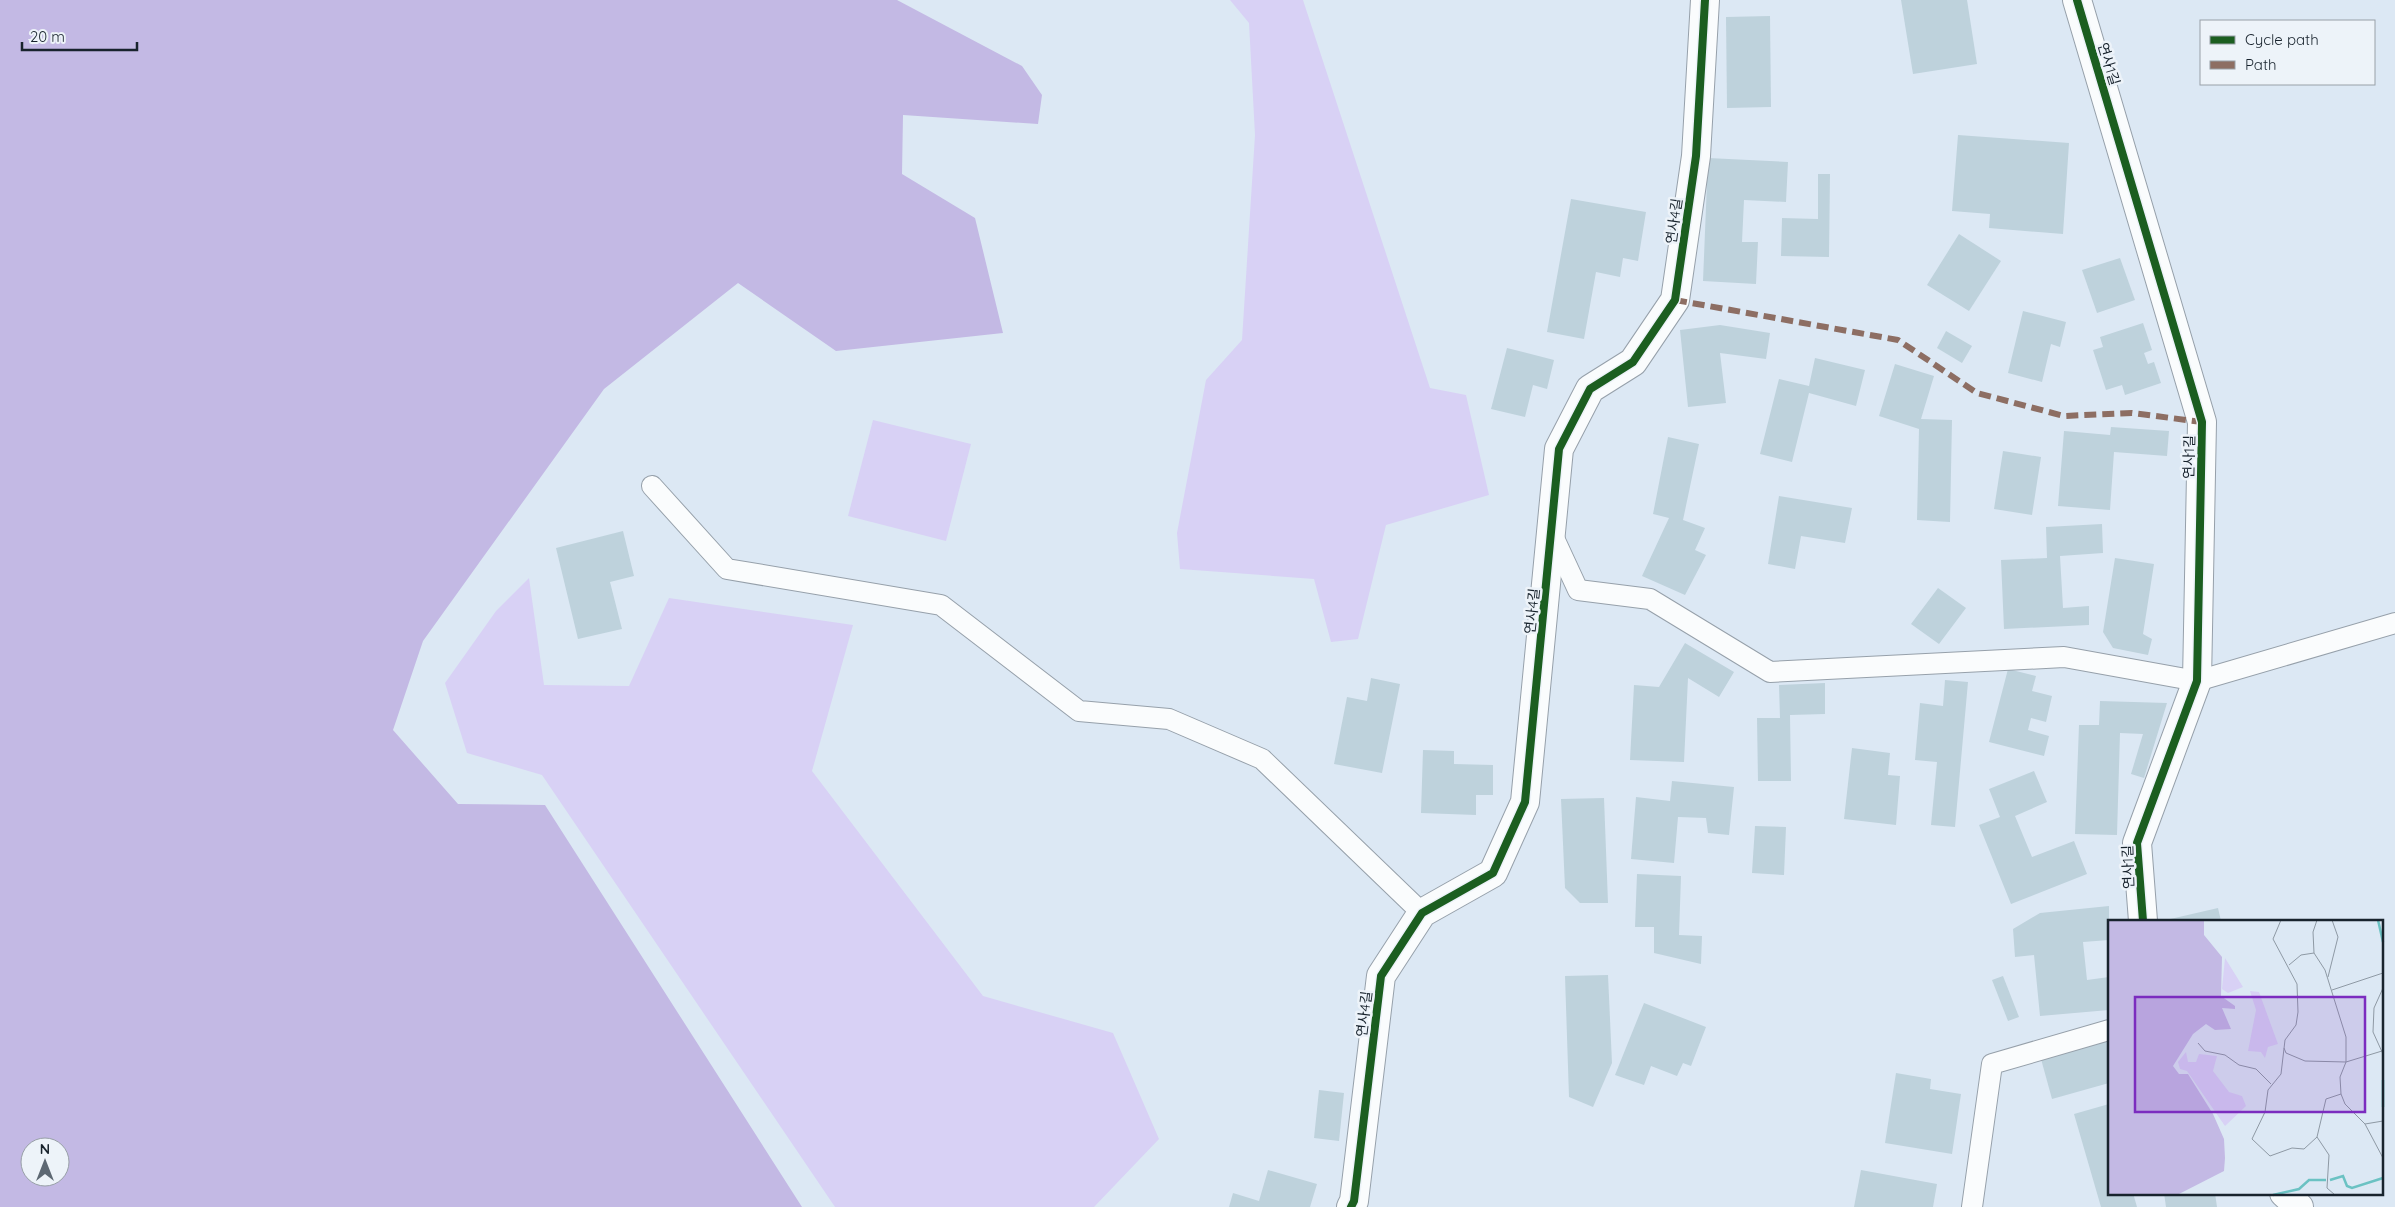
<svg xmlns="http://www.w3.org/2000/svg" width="2395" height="1207" font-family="Quicksand,'Noto Sans KR',sans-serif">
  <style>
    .green { fill: #d8d1f5 }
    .forest { fill: #c3b9e4; fill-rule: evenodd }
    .building { fill: #bed2dc }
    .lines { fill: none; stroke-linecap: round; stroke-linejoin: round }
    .service-casing { stroke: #96a0aa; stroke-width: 22 }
    .minor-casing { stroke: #96a0aa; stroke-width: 30 }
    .service { stroke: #fafcfd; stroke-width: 20 }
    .minor { stroke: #fafcfd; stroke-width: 28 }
    .quiet { stroke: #8d6e63; stroke-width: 6; stroke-dasharray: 12 6; stroke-linecap: butt }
    .cycleway-casing { stroke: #edf3f9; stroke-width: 11 }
    .cycleway { stroke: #1b5e20; stroke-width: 8 }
    .labels { text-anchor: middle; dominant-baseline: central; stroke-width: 5; stroke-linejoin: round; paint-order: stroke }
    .street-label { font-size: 14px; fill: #18232d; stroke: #edf3f9 }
    .inset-river { fill: none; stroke: #6bc2c3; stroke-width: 2.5 }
    .inset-road { fill: none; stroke: #8e99a4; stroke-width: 1 }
    .view { fill: #7b2cbf; fill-opacity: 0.15; stroke: #7b2cbf; stroke-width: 2.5 }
    .inset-edge { fill: none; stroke: #18232d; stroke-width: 2.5 }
  </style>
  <rect width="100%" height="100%" fill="#dce8f4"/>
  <!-- green -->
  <g class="green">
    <polygon points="1230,0 1303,0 1430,388 1466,395 1489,495 1386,525 1358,639 1331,642 1314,579 1180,569 1177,533 1206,380 1242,340 1255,135 1249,23"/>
    <polygon points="873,420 971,444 946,541 848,516"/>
    <polygon points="529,578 544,685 629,686 669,598 853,625 812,771 983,996 1113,1033 1159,1139 1094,1207 835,1207 542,775 467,753 445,683 496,611"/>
  </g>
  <!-- forest -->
  <path class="forest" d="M 0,0 L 897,0 L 1022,66 L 1042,95 L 1038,124 L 903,115 L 902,174 L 975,218 L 1003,333 L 836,351 L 738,283 L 604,389 L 423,641 L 393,730 L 458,804 L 545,805 L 802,1207 L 0,1207 ZM 30,1147 L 60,1147 L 60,1177 L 30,1177 Z"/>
  <!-- building -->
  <g class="building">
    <polygon points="1901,0 1967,0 1977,64 1913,74"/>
    <polygon points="1770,16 1771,107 1727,108 1726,17"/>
    <polygon points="1958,135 2069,143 2063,234 1989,228 1990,214 1952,211"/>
    <polygon points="1708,158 1788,162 1786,202 1744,200 1742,242 1758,242 1756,284 1703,281"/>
    <polygon points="1818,174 1830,174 1829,257 1781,256 1782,218 1818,219"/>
    <polygon points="1571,199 1646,212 1638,261 1623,258 1620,277 1596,272 1584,339 1547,332"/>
    <polygon points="1959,234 2001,261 1969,311 1927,285"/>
    <polygon points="2120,258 2135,300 2097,313 2082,270"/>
    <polygon points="2023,311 2066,322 2060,347 2051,344 2042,382 2008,373"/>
    <polygon points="2143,323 2152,350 2144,353 2148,364 2154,362 2161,383 2125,395 2122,385 2106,390 2093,350 2103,347 2100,337"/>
    <polygon points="1720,325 1770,333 1766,359 1720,353 1726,403 1688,407 1680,330"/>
    <polygon points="1946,331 1972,346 1962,363 1937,348"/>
    <polygon points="1507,348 1554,360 1547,389 1533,385 1525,417 1491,409"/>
    <polygon points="1815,358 1865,370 1856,406 1809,393 1792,462 1760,454 1779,379 1809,386"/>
    <polygon points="1895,364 1934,376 1921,419 1952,420 1950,522 1917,520 1919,429 1879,416"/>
    <polygon points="2111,427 2169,431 2167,456 2114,452 2110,510 2058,506 2064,431 2110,435"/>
    <polygon points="1668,437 1699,444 1683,520 1705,528 1695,550 1706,555 1685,595 1642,576 1669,518 1653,514"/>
    <polygon points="2003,451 2041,457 2032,515 1994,509"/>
    <polygon points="1779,496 1852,508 1845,543 1801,536 1795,569 1768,564"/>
    <polygon points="2102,524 2103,553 2060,556 2063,608 2089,606 2089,625 2004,629 2001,560 2047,558 2046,527"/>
    <polygon points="623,531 634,576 610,582 622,629 578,639 556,548"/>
    <polygon points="2115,558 2154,564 2143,634 2152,639 2148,655 2113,648 2103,632"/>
    <polygon points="1938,588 1966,608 1939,644 1911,624"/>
    <polygon points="1685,643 1734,672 1719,697 1688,678 1684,762 1630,760 1634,685 1659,687"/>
    <polygon points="2008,669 2036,676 2032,691 2052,696 2046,722 2031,718 2028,730 2049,736 2044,756 1989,742"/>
    <polygon points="1371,678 1400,684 1382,773 1334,764 1347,697 1367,701"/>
    <polygon points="1945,680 1968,682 1955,827 1931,825 1937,762 1915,760 1920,703 1943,706"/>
    <polygon points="1825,683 1825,714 1790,715 1791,781 1758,781 1757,718 1780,718 1779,685"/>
    <polygon points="2100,701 2167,703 2144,778 2131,774 2143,734 2120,733 2117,835 2075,834 2079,725 2099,725"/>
    <polygon points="1852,748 1890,753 1888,775 1900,776 1896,825 1844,819"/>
    <polygon points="1423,750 1454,751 1454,764 1493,765 1493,795 1476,795 1476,815 1421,813"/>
    <polygon points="2034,771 2047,802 2015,816 2032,857 2074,841 2087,874 2011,904 1979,825 2000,817 1989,789"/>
    <polygon points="1672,781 1734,787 1729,835 1708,833 1706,818 1678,817 1674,863 1631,859 1636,797 1670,801"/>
    <polygon points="1604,798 1608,903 1580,903 1565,888 1561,799"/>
    <polygon points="1755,826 1786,827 1784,875 1752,873"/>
    <polygon points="1637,874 1681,876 1679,935 1702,936 1701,964 1654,953 1654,927 1635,927"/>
    <polygon points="2109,906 2109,940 2083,942 2087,980 2109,977 2109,1010 2040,1016 2034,955 2015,957 2013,929 2040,913"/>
    <polygon points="2218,908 2221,921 2166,921 2166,920"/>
    <polygon points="1608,975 1612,1063 1593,1107 1569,1097 1565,976"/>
    <polygon points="2003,976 2019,1017 2008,1021 1992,980"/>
    <polygon points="1644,1003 1706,1027 1691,1066 1683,1063 1677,1076 1651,1066 1644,1085 1615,1075"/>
    <polygon points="2109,1040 2109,1083 2052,1099 2041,1059"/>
    <polygon points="1896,1073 1931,1079 1930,1089 1961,1094 1952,1154 1885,1143"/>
    <polygon points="1319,1090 1344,1093 1339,1141 1314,1138"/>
    <polygon points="2109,1104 2109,1193 2133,1193 2137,1207 2101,1207 2074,1114"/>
    <polygon points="1268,1170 1317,1184 1310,1207 1229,1207 1233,1193 1259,1201"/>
    <polygon points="1861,1170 1937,1184 1933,1207 1854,1207"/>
    <polygon points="2164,1193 2215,1193 2217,1207 2166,1207"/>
  </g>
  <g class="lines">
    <!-- service casing -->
    <g class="service-casing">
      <g id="service">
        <polyline points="652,486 727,569 941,605 1079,711 1169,719 1262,759 1422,913"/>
        <polyline points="1553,536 1578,590 1650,599 1770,672 2064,657 2197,681 2395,623"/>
        <polyline points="1972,1207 1992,1064 2109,1030"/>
      </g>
    </g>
    <!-- minor casing -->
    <g class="minor-casing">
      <g id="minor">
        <polyline points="2077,0 2202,422 2197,681 2137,843 2143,921"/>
        <polyline points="2284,1193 2299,1207"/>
        <polyline points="1351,1207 1354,1201 1381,976 1422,913 1493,873 1525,802 1559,449 1590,389 1633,362 1675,300 1696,156 1705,0"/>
      </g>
    </g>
    <!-- service -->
    <use href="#service" class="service"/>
    <!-- minor -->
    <use href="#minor" class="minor"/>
    <!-- quiet -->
    <polyline class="quiet" points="1675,300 1898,340 1977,393 2064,416 2132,413 2202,422"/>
    <!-- cycleway casing -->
    <g class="cycleway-casing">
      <g id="cycleway">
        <polyline points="2077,0 2202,422 2197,681 2137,843 2143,921"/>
        <polyline points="1351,1207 1354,1201 1381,976 1422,913 1493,873 1525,802 1559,449 1590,389 1633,362 1675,300 1696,156 1705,0"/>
      </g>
    </g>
    <!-- cycleway -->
    <use href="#cycleway" class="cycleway"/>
  </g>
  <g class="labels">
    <!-- street labels -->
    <g class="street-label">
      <text transform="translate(2109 64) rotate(73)">연사1길</text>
      <text transform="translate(1674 221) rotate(-82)">연사4길</text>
      <text transform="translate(2189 457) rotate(-89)">연사1길</text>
      <text transform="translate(1532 611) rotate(-84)">연사4길</text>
      <text transform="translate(2128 867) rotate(-92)">연사1길</text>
      <text transform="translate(1364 1014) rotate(-83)">연사4길</text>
    </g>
  </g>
  <!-- overview -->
  <g transform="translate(2108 920)">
    <rect width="275" height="275" fill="#dce8f4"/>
    <path d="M 117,38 L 135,67 L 120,73 L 114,69 ZM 142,71 L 151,72 L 170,124 L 160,127 L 157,138 L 153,132 L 140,131 L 148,90 ZM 78,132 L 80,142 L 88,142 L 91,134 L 109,136 L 105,151 L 121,172 L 134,176 L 138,186 L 117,206 L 79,151 L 72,149 L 70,142 Z" fill="#d8d1f5"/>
    <path d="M 0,0 L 96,0 L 96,15 L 114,37 L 113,76 L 127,86 L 127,89 L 114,88 L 123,109 L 107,110 L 98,104 L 85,114 L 65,146 L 71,154 L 80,154 L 105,194 L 116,219 L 117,238 L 116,251 L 69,275 L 0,275 Z" fill="#c3b9e4"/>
    <path class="inset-river" d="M 270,0 L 275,22M 275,160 L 275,187M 222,260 L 235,256 L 239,266 L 244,268 L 275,258M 165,275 L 191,269 L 201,260 L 218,260"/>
    <path class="inset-road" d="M 173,0 L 165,19 L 189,64 L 190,92 L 188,105 L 177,120 L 173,154 L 160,170 L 157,192 L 144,219 L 162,236 L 184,228 L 196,229 L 209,217 L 221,235 L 219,268 L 227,275M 209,0 L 205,12 L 206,33 L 217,50 L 238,117 L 238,142 L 232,157 L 233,174 L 237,184 L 257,204 L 275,238M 181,45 L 193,35 L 206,33M 220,57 L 230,17 L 224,0M 224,70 L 275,53M 90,123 L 97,131 L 117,135 L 131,145 L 148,149 L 163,164M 176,128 L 178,133 L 197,141 L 238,142 L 274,131M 275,134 L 265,112 L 266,88 L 275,68M 257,204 L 275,201M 209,217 L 218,179 L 233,174"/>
    <path class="view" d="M 27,77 L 257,77 L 257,192 L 27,192 Z"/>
    <rect width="275" height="275" class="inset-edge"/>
  </g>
  <!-- legend -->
  <rect x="2200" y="20" width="175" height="65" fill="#edf3f9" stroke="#98a0a7"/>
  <rect x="2210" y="36" width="25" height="8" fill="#1b5e20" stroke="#98a0a7"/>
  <text x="2245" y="45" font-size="15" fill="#18232d">Cycle path</text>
  <rect x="2210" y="61" width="25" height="8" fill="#8d6e63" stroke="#98a0a7"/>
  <text x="2245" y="70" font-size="15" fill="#18232d">Path</text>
  <!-- north arrow -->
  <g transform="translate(45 1162)"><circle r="24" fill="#edf3f9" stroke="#98a0a7"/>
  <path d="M0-4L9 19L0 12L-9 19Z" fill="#5d6873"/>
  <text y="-8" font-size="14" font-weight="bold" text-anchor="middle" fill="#18232d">N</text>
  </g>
  <!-- scale -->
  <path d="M22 42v8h115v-8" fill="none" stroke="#18232d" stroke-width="2.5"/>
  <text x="30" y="42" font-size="15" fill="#18232d" stroke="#edf3f9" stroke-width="4" paint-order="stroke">20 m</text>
</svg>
